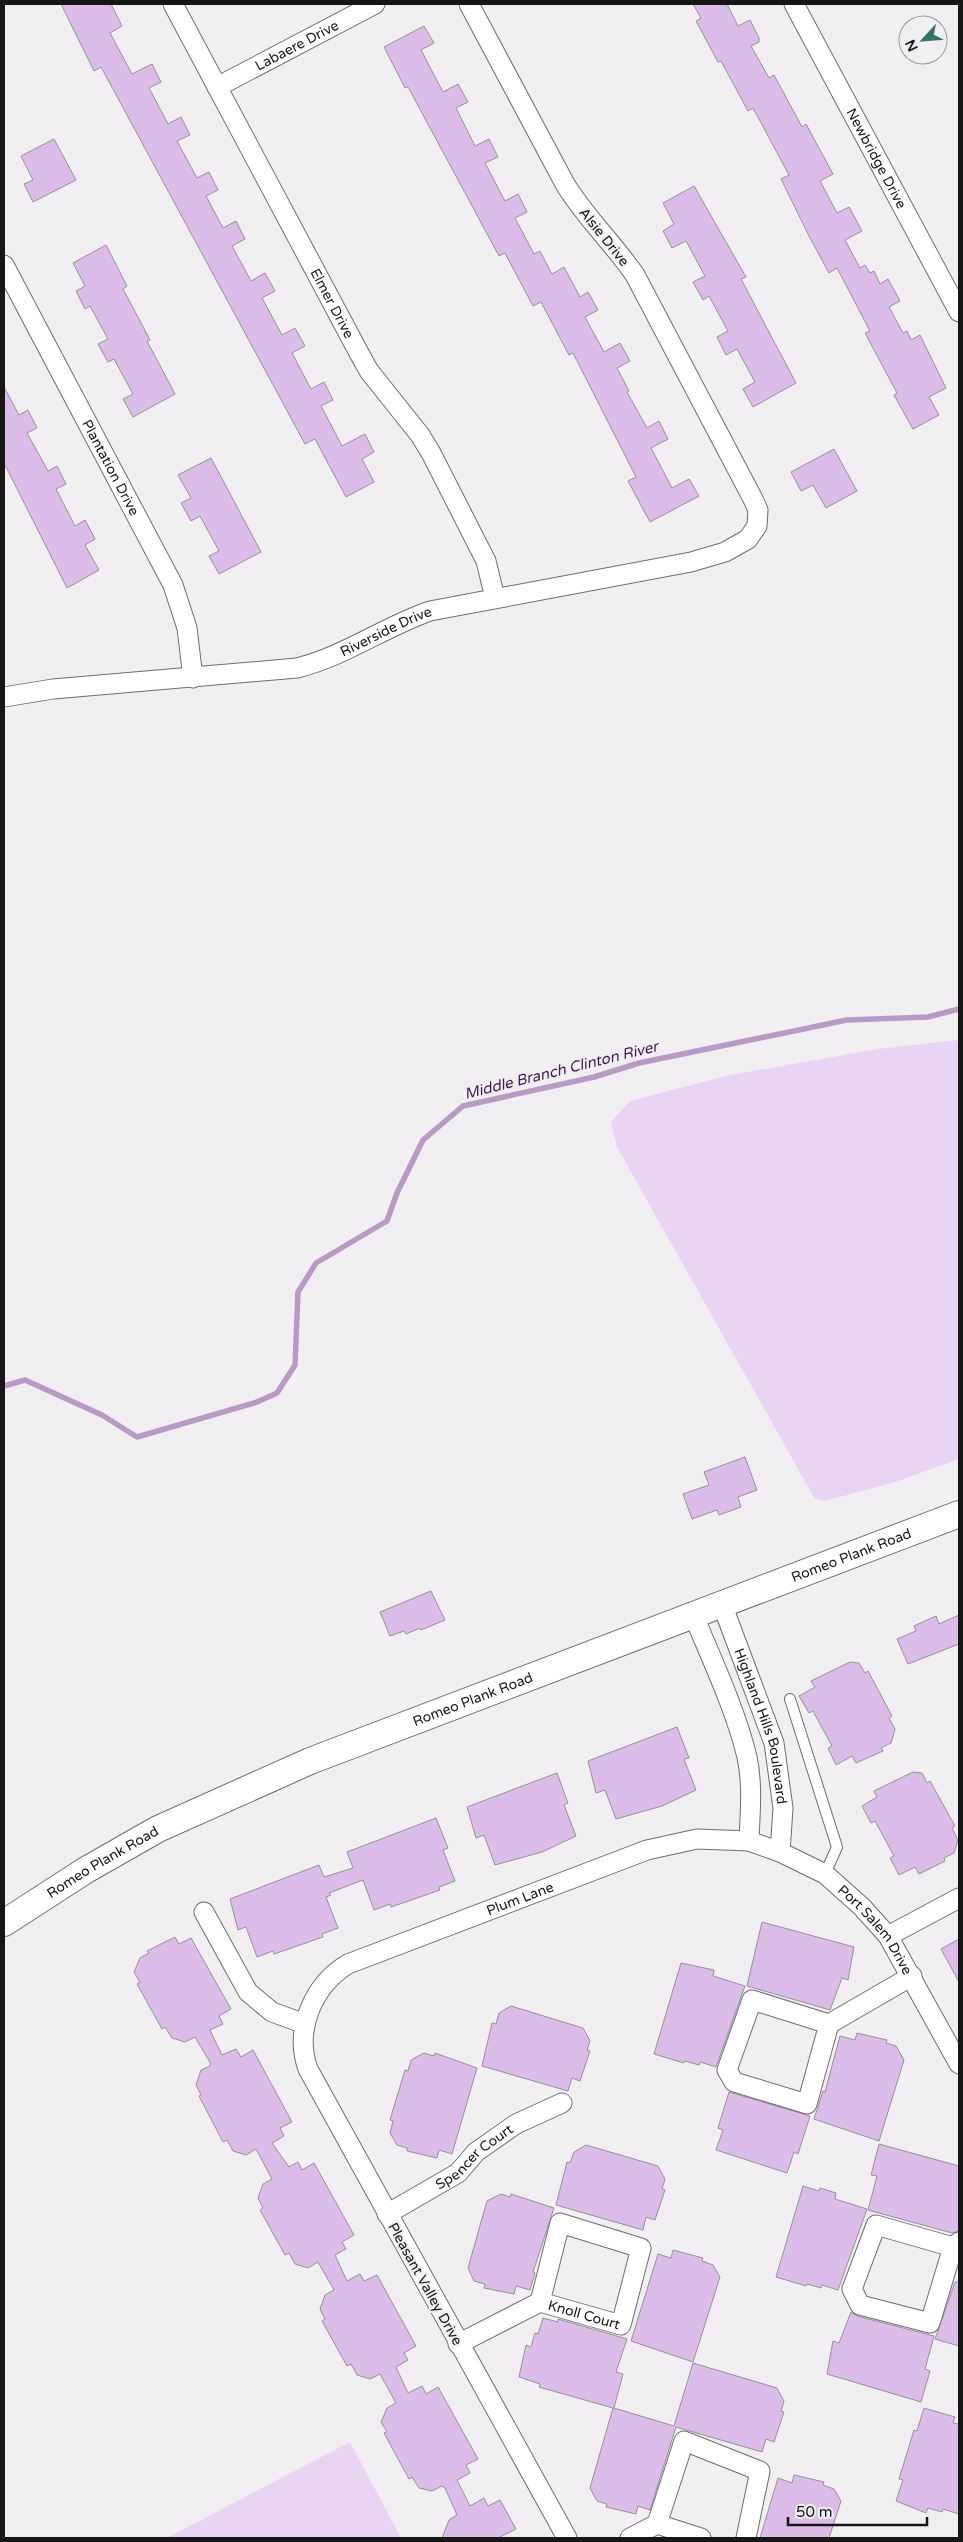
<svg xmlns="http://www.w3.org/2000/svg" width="963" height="2542" font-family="'Varela Round',sans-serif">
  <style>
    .green { fill: #e9d4f3 }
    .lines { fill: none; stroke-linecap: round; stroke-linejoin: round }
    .stream { stroke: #b99ac5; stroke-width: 5.5 }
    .building { fill: #dcbce9; stroke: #949294 }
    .service-casing { stroke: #6e6c6f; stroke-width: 12 }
    .minor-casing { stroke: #6e6c6f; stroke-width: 21 }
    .secondary-casing { stroke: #6e6c6f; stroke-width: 28 }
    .service { stroke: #fff; stroke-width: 10 }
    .minor { stroke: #fff; stroke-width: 19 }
    .secondary { stroke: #fff; stroke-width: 26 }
    .labels { text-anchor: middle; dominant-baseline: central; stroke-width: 4.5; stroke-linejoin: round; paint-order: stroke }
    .street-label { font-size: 14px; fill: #171617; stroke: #f1eff2 }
    .water-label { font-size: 15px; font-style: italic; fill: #40194e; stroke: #f1eff2 }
  </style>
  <rect width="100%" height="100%" fill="#f1eff2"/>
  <!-- green -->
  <g class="green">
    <polygon points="959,1040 959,1459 895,1482 825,1501 815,1499 617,1147 611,1122 630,1101 730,1075 878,1049"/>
    <polygon points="350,2442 401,2538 167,2538"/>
  </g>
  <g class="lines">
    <!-- stream -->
    <polyline class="stream" points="4,1386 25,1380 102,1415 137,1437 257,1402 277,1393 295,1365 298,1292 316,1263 387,1221 397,1193 423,1140 463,1106 594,1077 639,1063 847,1020 928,1017 959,1009"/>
  </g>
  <!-- building -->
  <g class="building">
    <polygon points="61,4 111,4 122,26 110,33 132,74 152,64 161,82 149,88 168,124 181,117 190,135 177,141 197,178 209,172 218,190 206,196 223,228 236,221 245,239 232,246 251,281 265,273 275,291 262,298 282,335 295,328 305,346 292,353 311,389 324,382 333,400 321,406 342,446 365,434 374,452 362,459 374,482 346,497 315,439 305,444 101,67 94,71"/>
    <polygon points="693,4 727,4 738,26 750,20 759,38 759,42 751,46 769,78 774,75 802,127 806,124 833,174 820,181 837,213 849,207 862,231 845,240 860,268 865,265 870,273 874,271 880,284 888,279 900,301 889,307 903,333 907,331 911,340 920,335 946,388 929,397 939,415 913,429 894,395 897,393 865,333 870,331 837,268 829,273 810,238 781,179 789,175 753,108 748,111 721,61 718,62 696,21 701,18"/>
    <polygon points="424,26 434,43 421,50 443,92 458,84 468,102 456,108 475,146 489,139 498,157 485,163 505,201 518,194 527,212 515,218 534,254 540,251 552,274 564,267 580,297 588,292 598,310 585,317 604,352 620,343 630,361 617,368 629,391 627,392 647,428 659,421 668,439 651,448 672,488 689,479 699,496 650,522 628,481 636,477 573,353 569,355 541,302 533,306 505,253 499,256 408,87 405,88 384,47"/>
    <polygon points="54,139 76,180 33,202 24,184 33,180 21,156"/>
    <polygon points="694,186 746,277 741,279 796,383 753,407 743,389 755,382 737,349 726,355 717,337 728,331 709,296 703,300 693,282 705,276 686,241 672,248 663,231 674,224 663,203"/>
    <polygon points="106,245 127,286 123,289 150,340 147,341 175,394 133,417 123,399 133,394 114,359 108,362 98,344 108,339 90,306 85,309 76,291 85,286 73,263"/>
    <polygon points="4,387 19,415 28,410 37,428 27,433 48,471 57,466 66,484 56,489 75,526 85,520 95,539 85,545 99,570 67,588 4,463"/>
    <polygon points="834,449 857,491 826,508 813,485 801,491 791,472"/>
    <polygon points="211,458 261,552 219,574 209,556 219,551 200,516 191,521 181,503 191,498 178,475"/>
    <polygon points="745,1457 757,1490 738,1497 741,1507 719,1515 717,1510 692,1519 683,1494 709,1485 704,1472"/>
    <polygon points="431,1591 445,1620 421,1630 420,1628 406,1634 404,1631 390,1636 380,1612"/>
    <polygon points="959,1615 959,1644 908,1664 897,1639 916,1631 914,1626 936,1616 939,1624"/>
    <polygon points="850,1662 859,1663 865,1673 868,1671 892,1716 889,1718 895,1729 891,1743 881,1748 883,1751 856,1763 852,1756 836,1765 828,1748 832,1746 813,1711 809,1713 799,1696 815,1687 811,1681"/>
    <polygon points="677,1727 689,1758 684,1759 696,1790 662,1806 616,1819 605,1790 596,1793 588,1761"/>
    <polygon points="913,1772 922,1773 927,1783 930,1781 955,1826 952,1828 958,1840 954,1853 944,1858 945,1861 919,1874 915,1867 899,1875 890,1858 894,1856 875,1821 871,1823 862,1806 877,1797 874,1791"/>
    <polygon points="557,1773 568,1803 564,1805 576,1836 542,1852 495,1865 484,1835 476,1838 467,1807"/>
    <polygon points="436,1818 448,1848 443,1850 455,1881 439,1887 440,1890 391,1907 390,1904 374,1910 363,1880 329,1893 331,1895 326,1897 338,1928 322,1934 323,1937 274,1954 273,1951 257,1957 246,1927 238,1930 230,1899 319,1865 324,1877 353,1868 347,1852"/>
    <polygon points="762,1922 854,1947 848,1980 842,1978 830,2010 747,1986"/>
    <polygon points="175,1937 179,1944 191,1938 231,2009 219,2016 223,2024 210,2030 222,2055 236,2049 241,2057 253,2050 292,2122 280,2128 284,2136 272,2143 289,2167 298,2162 302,2170 314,2163 354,2235 342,2242 346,2249 335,2255 347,2281 360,2274 364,2281 377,2275 416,2346 404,2353 408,2360 396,2367 408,2393 422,2386 426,2394 438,2387 478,2459 466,2465 470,2473 457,2480 470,2506 484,2498 488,2506 500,2500 516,2529 498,2538 442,2538 449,2520 457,2515 445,2488 442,2486 432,2491 419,2488 412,2477 409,2479 384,2433 387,2432 381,2422 387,2408 396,2403 380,2374 370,2379 357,2375 351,2364 347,2366 322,2321 325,2319 320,2309 325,2295 334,2290 318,2262 308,2268 295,2264 289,2253 285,2255 260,2210 263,2208 258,2198 263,2184 272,2179 256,2149 246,2155 233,2151 227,2140 223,2142 199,2096 201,2095 196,2085 201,2070 210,2066 210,2062 195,2037 185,2042 172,2038 165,2027 162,2029 137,1984 140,1982 134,1972 140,1958 149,1953 147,1951"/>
    <polygon points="959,1939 959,1982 941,1949"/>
    <polygon points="681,1963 714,1970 713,1976 745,1986 716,2067 700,2062 699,2065 685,2061 684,2063 654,2054"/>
    <polygon points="511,2006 583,2028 590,2041 587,2050 590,2051 580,2081 572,2078 568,2091 482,2066 492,2023 496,2024 499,2013"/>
    <polygon points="857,2033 887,2040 886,2043 896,2046 904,2060 879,2141 814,2119 823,2091 825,2092 840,2036 855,2040"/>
    <polygon points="424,2053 434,2056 435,2053 477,2068 452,2154 439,2150 437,2158 407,2151 407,2148 397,2145 390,2133 393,2121 390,2120 405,2070 408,2071 411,2060"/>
    <polygon points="729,2092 810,2116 798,2154 794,2152 787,2173 716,2150 723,2130 718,2128"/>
    <polygon points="879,2144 959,2166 959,2231 952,2233 868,2210 877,2176 871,2175"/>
    <polygon points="586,2145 658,2166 665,2179 662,2189 665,2190 655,2220 646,2217 643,2230 556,2205 567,2162 570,2163 574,2152"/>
    <polygon points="803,2186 819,2191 820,2188 836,2193 835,2199 867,2209 838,2290 822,2285 821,2288 807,2284 806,2286 776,2277"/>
    <polygon points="501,2194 510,2197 511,2194 554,2208 533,2272 535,2273 530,2290 516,2286 514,2294 484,2288 485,2284 474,2281 468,2268 487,2201"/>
    <polygon points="673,2250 703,2258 702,2261 713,2265 720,2277 693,2362 631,2341 658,2254 671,2258"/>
    <polygon points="955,2282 959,2282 959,2346 935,2339"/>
    <polygon points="851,2312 857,2316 934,2336 925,2369 930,2371 921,2402 827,2374 833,2341 839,2343"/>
    <polygon points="543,2318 558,2322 558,2319 627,2339 616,2372 623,2374 614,2408 674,2426 693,2363 777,2388 784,2401 781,2411 784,2412 774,2442 766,2439 762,2452 676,2427 650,2510 638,2506 636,2514 606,2507 607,2504 597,2501 590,2488 613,2408 539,2387 540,2384 519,2377 526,2345 531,2347 535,2333 538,2334"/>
    <polygon points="924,2408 955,2417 953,2423 959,2424 959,2514 943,2509 942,2512 928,2508 926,2513 896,2501 903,2480 899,2479 914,2430 917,2431"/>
    <polygon points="794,2475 824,2482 823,2485 834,2489 841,2501 829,2538 760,2538 778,2478 792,2483"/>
  </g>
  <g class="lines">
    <!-- service casing -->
    <g class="service-casing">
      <polyline id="service" points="790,1699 837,1847 825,1874"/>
    </g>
    <!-- minor casing -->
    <g class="minor-casing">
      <g id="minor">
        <path id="s1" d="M 173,4 L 359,353 L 369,371 L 420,435 L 431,453 L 486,561 L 495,598"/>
        <path id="s2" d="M 794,4 L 959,312"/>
        <path id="s3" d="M 217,87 L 375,4"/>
        <path id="s4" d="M 4,265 L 173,585 L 187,628 L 193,678"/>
        <path id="s5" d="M 4,697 L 53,689 L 297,668 C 345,656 384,627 430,611 L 691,562 L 725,552 L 748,539 L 757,526 L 758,510 L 753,499 L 635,275 C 613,243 585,217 565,184 L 469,4"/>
        <path id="s6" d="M 722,1604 L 774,1743 L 783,1808 L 780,1852"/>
        <path d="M 693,1614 C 712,1660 735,1708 747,1757 C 753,1785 750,1813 749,1841"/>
        <polyline points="204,1912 248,1992 272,2012 305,2024"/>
        <polyline points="888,1936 959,1898"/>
        <polyline points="829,2024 752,2000 727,2070 734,2082 807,2104 829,2024 912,1976"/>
        <path id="s7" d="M 387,2214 L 458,2173 L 476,2152 L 516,2124 L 562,2103"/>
        <polyline points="953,2247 876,2225 852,2289 860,2305 930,2323 953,2247 959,2242"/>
        <path id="s8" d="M 458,2344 L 540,2302 L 621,2325 L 641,2248 L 560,2223 L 540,2302"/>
        <polyline points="657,2524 701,2538"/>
        <path id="s9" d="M 567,2538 L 308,2069 C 294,2030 313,1985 348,1964 L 647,1850 L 697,1839 L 749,1841 L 780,1852 L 825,1874 L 862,1907 L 888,1936 L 959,2064"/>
        <polyline points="630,2538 657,2524 684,2441 760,2471 746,2538"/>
      </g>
    </g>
    <!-- secondary casing -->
    <g class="secondary-casing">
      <g id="secondary">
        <path id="s10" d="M 4,1923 L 86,1870 L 158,1829 L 310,1761 L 959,1514"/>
      </g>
    </g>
    <!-- service -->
    <use href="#service" class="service"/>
    <!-- minor -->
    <use href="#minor" class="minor"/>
    <!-- secondary -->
    <use href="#secondary" class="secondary"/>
  </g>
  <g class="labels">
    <!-- street labels -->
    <g class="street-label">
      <text stroke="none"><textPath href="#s3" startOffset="90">Labaere Drive</textPath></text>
      <text stroke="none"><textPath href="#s2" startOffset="175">Newbridge Drive</textPath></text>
      <text transform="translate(604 237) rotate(51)">Alsie Drive</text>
      <text stroke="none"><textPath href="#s1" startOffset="339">Elmer Drive</textPath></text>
      <text stroke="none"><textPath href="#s4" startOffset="229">Plantation Drive</textPath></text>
      <text stroke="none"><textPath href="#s5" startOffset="391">Riverside Drive</textPath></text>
      <text stroke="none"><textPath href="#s10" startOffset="926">Romeo Plank Road</textPath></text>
      <text stroke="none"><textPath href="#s10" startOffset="521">Romeo Plank Road</textPath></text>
      <text stroke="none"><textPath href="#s6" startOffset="129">Highland Hills Boulevard</textPath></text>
      <text stroke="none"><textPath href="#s10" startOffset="116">Romeo Plank Road</textPath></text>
      <text stroke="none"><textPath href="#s9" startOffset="841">Plum Lane</textPath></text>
      <text stroke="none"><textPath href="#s9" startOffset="1239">Port Salem Drive</textPath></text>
      <text stroke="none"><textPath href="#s7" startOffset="105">Spencer Court</textPath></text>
      <text transform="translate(425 2284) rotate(61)">Pleasant Valley Drive</text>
      <text stroke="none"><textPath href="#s8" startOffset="138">Knoll Court</textPath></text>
    </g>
    <!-- water labels -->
    <g class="water-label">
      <text transform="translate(561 1070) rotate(-14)">Middle Branch Clinton River</text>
    </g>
  </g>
  <!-- border -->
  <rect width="963" height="2542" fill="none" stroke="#171617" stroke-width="10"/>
  <!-- north arrow -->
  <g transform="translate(923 40) rotate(244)"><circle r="24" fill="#f1eff2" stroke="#9a989a"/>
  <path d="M0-4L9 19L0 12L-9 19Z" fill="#337465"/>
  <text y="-8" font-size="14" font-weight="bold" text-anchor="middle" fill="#171617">N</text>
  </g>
  <!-- scale -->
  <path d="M788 2517v8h139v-8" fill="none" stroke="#171617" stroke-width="2.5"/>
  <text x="796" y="2517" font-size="15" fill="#171617" stroke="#f1eff2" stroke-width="4" paint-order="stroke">50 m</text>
</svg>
